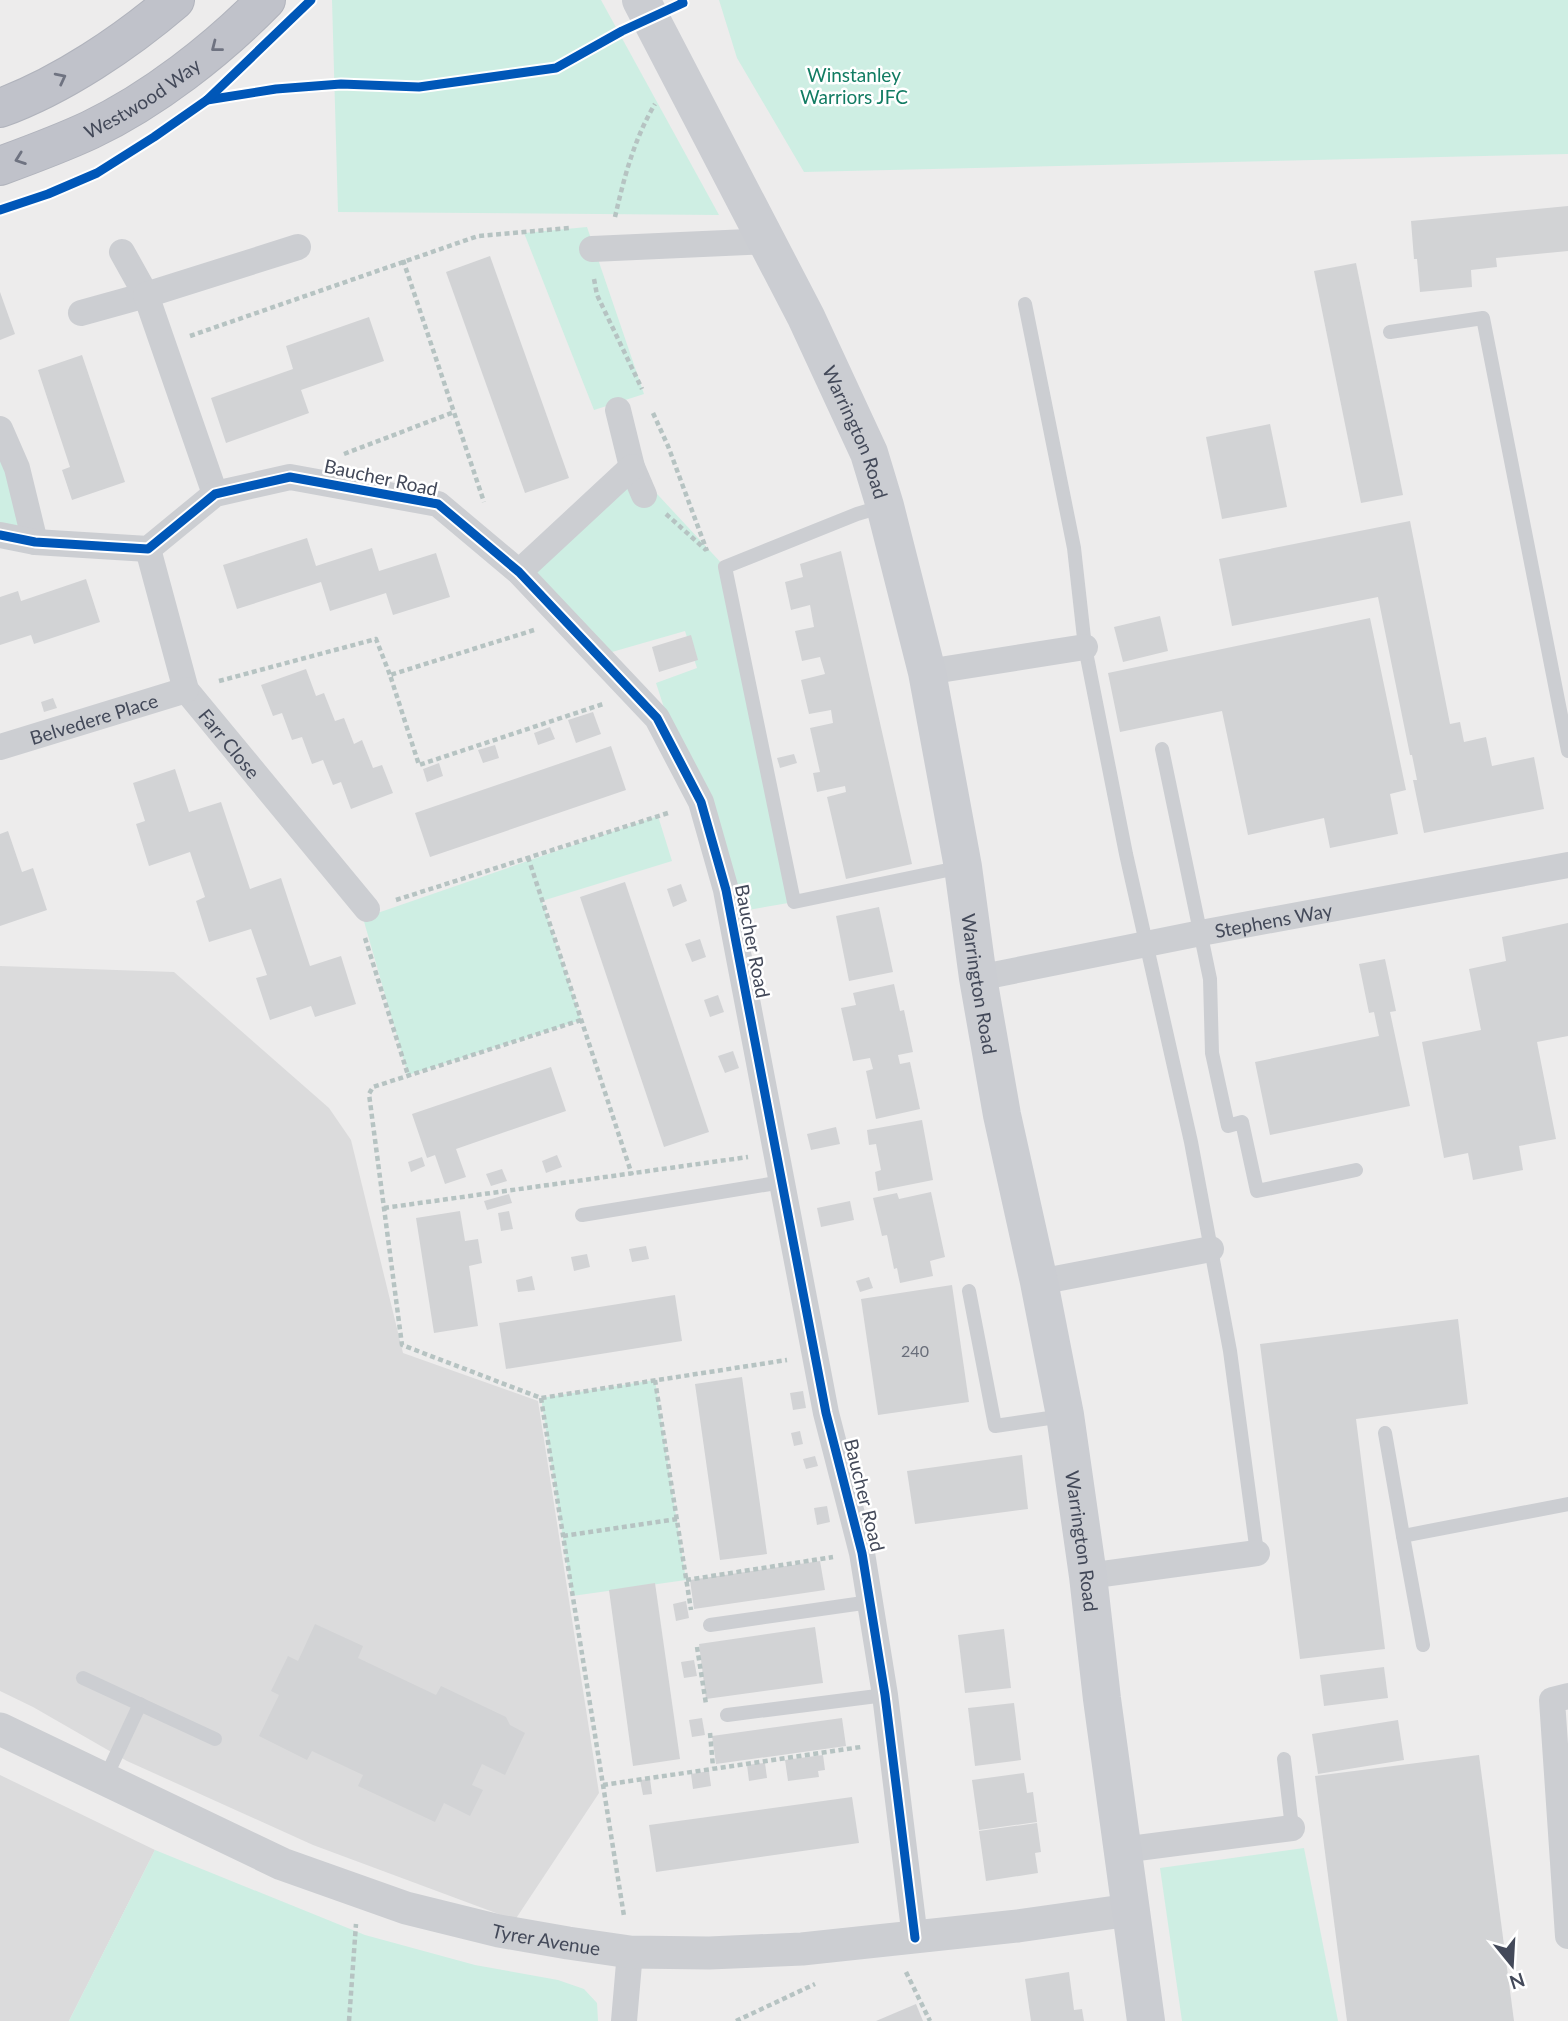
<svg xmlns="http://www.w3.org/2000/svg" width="1568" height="2021" font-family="Lato,sans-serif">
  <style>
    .education { fill: #dbdbdc }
    .green { fill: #ceeee3 }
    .building { fill: #d2d3d5 }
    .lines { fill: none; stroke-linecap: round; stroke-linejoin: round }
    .trunk-casing { stroke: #b0b3bc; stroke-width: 40 }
    .path { stroke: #b6c3c2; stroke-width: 4.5; stroke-dasharray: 5 3.5; stroke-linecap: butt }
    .service { stroke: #ccced2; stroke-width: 14 }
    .minor { stroke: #ccced2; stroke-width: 26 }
    .tertiary { stroke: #ccced2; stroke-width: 33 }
    .secondary { stroke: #cbcdd2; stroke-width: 38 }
    .trunk { stroke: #c0c2ca; stroke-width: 38 }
    .cycleway-casing { stroke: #fff; stroke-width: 13 }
    .cycleway { stroke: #0057b8; stroke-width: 9 }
    .oneway { stroke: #6f7381 }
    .labels { text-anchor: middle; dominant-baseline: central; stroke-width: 5; stroke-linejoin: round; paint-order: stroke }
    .number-label { font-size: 16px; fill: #696e7a }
    .park-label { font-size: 19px; fill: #127c63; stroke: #fff }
    .street-label { font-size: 19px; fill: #434959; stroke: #fff }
  </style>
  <rect width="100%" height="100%" fill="#edecec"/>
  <!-- education -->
  <g class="education">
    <polygon points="0,966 174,972 329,1108 351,1140 403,1353 538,1401 599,1793 515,1920 313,1845 127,1761 33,1707 0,1691"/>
    <polygon points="0,1775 155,1850 69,2021 0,2021"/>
  </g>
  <!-- green -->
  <g class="green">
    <polygon points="332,0 601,0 719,215 338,212"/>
    <polygon points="719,0 1568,0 1568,154 804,172 737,58"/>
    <polygon points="587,227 644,394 594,410 524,233"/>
    <polygon points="0,438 35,542 0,535"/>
    <polygon points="632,467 725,567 794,902 731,913 656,683 697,668 685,631 598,656 519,572"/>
    <polygon points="658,816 672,861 542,901 581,1020 408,1075 363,918"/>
    <polygon points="655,1380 686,1580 572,1596 541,1398"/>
    <polygon points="1304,1848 1338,2021 1182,2021 1160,1868"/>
    <polygon points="155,1850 365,1935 475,1965 558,1980 584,1989 597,2003 598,2021 69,2021"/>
  </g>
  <!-- building -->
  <g class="building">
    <polygon points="1568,206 1568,251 1496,258 1497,267 1471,270 1472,287 1420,292 1417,259 1414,259 1411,221"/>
    <polygon points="490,256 569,478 525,493 446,272"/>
    <polygon points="1356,263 1403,495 1361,503 1314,271"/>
    <polygon points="0,292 15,334 0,340"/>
    <polygon points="369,317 384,361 301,390 309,413 226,443 211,398 293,369 286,346"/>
    <polygon points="82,355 125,482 72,500 62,470 70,467 38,370"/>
    <polygon points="1270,424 1287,507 1222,519 1206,437"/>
    <polygon points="1410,521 1450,724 1460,722 1464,742 1486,737 1492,766 1534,757 1544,809 1424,833 1413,780 1417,780 1412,755 1410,755 1378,597 1232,626 1219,559"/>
    <polygon points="307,538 316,566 372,548 379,571 436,553 450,597 393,615 386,593 330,611 321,582 237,609 223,565"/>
    <polygon points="841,551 912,864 846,879 827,797 846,792 845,786 817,792 813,773 820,772 810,728 833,723 831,710 809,714 801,680 825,674 820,657 802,661 795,631 814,627 810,605 791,610 785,582 803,577 800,564"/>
    <polygon points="86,579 100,622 34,644 31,635 0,645 0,597 18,591 21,601"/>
    <polygon points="1160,616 1168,651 1123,662 1114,627"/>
    <polygon points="1370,618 1406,790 1390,794 1398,834 1330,848 1324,818 1248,835 1222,711 1120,732 1108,673"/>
    <polygon points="691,635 698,660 659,672 652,647"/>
    <polygon points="306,669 316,696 324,693 335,721 344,718 354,744 362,740 373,768 382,765 393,793 351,809 341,782 333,785 323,760 312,764 302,737 292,740 282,713 273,716 261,685"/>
    <polygon points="53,698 57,708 44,712 41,702"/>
    <polygon points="593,712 601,734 576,743 568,720"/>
    <polygon points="550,727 555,739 538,745 534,733"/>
    <polygon points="495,745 499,758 483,763 478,750"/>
    <polygon points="611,746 626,790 430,857 415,813"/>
    <polygon points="794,754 797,763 780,768 777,758"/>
    <polygon points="439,763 443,776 427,782 423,769"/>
    <polygon points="175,769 189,812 221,802 250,889 281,878 310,966 341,956 356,1004 315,1017 311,1006 270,1020 256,978 267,975 251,929 209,942 196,901 205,897 190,852 149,866 136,824 145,821 133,783"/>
    <polygon points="8,831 22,872 33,868 47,910 0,926 0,834"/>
    <polygon points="625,882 709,1132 664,1147 580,897"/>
    <polygon points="681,884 687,901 673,907 667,889"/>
    <polygon points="879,907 893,972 849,981 836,916"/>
    <polygon points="1568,923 1568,1036 1537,1042 1556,1139 1519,1146 1523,1170 1473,1180 1468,1153 1444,1158 1422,1042 1481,1030 1469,969 1506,961 1502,937"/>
    <polygon points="700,939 706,957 692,962 685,944"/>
    <polygon points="1385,959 1396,1011 1390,1012 1410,1106 1270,1135 1255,1062 1379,1036 1374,1012 1369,1013 1359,964"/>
    <polygon points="894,984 900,1011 904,1010 913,1052 898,1055 900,1064 910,1062 920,1109 876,1119 866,1071 873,1069 870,1058 853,1061 841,1008 856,1005 853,993"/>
    <polygon points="718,995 724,1012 710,1017 704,1000"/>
    <polygon points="733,1051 739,1068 725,1073 718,1056"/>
    <polygon points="551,1067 566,1111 456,1149 466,1177 445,1184 435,1155 427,1158 412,1114"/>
    <polygon points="922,1120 933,1180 878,1191 875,1172 881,1170 876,1144 869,1145 867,1130"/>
    <polygon points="836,1127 840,1144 811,1150 807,1134"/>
    <polygon points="557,1155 562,1167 546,1173 542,1161"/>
    <polygon points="422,1157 425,1166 411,1172 408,1162"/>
    <polygon points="502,1169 507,1181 491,1186 486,1174"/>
    <polygon points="931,1192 945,1257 930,1261 933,1276 900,1283 897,1268 894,1269 887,1235 882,1236 873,1198 897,1193 899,1199"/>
    <polygon points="509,1194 512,1203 487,1210 484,1201"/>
    <polygon points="850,1201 854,1220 821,1227 817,1208"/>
    <polygon points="460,1211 465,1241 478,1239 482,1263 469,1266 478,1326 434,1333 416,1218"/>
    <polygon points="509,1211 513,1229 501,1231 498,1213"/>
    <polygon points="646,1246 649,1259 632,1262 629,1249"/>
    <polygon points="587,1254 590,1267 574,1271 571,1257"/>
    <polygon points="532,1276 535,1290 518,1292 516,1280"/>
    <polygon points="869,1277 873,1288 860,1292 856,1281"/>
    <polygon points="952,1285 969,1402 878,1415 861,1299"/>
    <polygon points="675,1295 682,1341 506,1369 499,1323"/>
    <polygon points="1458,1319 1468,1404 1356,1419 1385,1649 1300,1659 1260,1344"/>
    <polygon points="742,1377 767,1554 720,1560 695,1384"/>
    <polygon points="803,1391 806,1408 793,1410 790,1393"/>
    <polygon points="800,1431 803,1444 794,1446 791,1433"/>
    <polygon points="1022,1455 1028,1509 915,1524 907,1471"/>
    <polygon points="815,1456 818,1466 806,1469 803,1459"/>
    <polygon points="827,1506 830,1522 817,1525 814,1508"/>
    <polygon points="820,1561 825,1590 694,1609 690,1580"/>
    <polygon points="655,1583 680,1759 633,1766 609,1590"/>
    <polygon points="686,1601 689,1618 676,1621 673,1604"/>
    <polygon points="315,1624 363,1646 358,1658 436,1695 441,1686 506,1717 510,1725 525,1733 505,1775 482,1764 472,1785 483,1790 470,1816 444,1803 435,1822 358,1786 363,1775 312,1751 307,1760 259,1736 279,1695 271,1691 288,1656 298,1661"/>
    <polygon points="815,1627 823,1683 706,1699 699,1644"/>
    <polygon points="1004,1629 1011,1688 965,1693 958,1635"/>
    <polygon points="694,1660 697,1676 684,1678 681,1662"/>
    <polygon points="1384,1667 1388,1698 1324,1706 1320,1675"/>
    <polygon points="1014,1703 1021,1760 975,1766 968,1708"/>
    <polygon points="702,1718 705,1735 692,1737 689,1720"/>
    <polygon points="842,1718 846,1746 716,1764 712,1736"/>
    <polygon points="1398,1720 1404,1760 1318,1774 1312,1734"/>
    <polygon points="823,1755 825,1770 818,1771 819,1777 788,1781 785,1760"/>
    <polygon points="1479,1755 1514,2021 1347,2021 1315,1776"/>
    <polygon points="765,1763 767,1778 749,1781 747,1765"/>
    <polygon points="709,1771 711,1786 693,1789 691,1774"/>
    <polygon points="1024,1773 1027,1793 1033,1792 1037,1822 979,1830 972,1780"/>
    <polygon points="650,1779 652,1794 643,1795 640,1780"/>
    <polygon points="852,1797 859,1843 656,1872 649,1825"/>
    <polygon points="1037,1823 1041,1852 1035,1853 1038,1873 986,1881 979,1831"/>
    <polygon points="1069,1972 1074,2010 1082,2009 1084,2021 1031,2021 1025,1979"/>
    <polygon points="916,2004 923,2021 876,2021"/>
  </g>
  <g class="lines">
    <!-- trunk casing -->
    <g class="trunk-casing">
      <g id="trunk">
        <path d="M 0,108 C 61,86 126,42 175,0"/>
        <path id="s6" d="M 0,166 C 30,155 60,144 90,130 C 153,100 217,50 266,0"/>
      </g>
    </g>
    <!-- path -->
    <g class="path">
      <path d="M 615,217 C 624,178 634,139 655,104"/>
      <polyline points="403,260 484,502"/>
      <polyline points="594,279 597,295 642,389"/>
      <polyline points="190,336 478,236 570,228"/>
      <polyline points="653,413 668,446 707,551"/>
      <polyline points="344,454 454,412"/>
      <polyline points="666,514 706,550"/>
      <polyline points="534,630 390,675 419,765 603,704"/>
      <polyline points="219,681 376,639 390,675"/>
      <polyline points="528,857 632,1175"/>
      <polyline points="396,900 671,812"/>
      <polyline points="365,938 408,1075"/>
      <polyline points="581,1020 373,1087 369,1094 402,1345 541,1398 787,1360"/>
      <polyline points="384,1208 748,1157"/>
      <polyline points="655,1380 691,1610"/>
      <polyline points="541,1398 624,1916"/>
      <polyline points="563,1536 677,1519"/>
      <polyline points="686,1580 833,1557"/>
      <polyline points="697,1647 706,1704"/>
      <polyline points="710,1733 713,1767"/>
      <polyline points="603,1785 861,1747"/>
      <polyline points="906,1972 930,2021"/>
      <polyline points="349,2021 356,1924"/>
      <polyline points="736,2021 815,1984"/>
    </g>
    <!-- service -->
    <g class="service">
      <polyline points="1025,304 1074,548 1085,647 1126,854 1191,1142 1230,1351 1257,1553"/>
      <polyline points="1390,332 1483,318 1568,751"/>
      <polyline points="884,506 857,514 725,567 794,902 962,867"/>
      <polyline points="1162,749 1210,979 1212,1053 1228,1126 1242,1122 1257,1191 1356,1170"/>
      <polyline points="582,1215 782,1182"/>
      <polyline points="969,1291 995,1426 1063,1416"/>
      <polyline points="1385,1433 1403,1536"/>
      <polyline points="710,1625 870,1602"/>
      <polyline points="1423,1645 1403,1536 1568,1504"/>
      <polyline points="83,1678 215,1739"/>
      <polyline points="727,1715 885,1695"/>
      <polyline points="1284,1759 1292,1828"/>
      <polyline points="105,1779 140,1704"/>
    </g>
    <!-- minor -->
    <g class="minor">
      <polyline points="592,249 768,241"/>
      <polyline points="81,313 146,295 122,252"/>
      <polyline points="618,410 632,467 644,495"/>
      <polyline points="0,429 17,468 35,542"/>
      <polyline points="215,494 146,295 298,247"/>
      <polyline points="0,535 35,542 148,549 215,494 290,477 438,504 519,572 657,718 701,802 726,890 826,1413 862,1553 885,1695 915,1938"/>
      <path id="s1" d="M 148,549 L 186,690 L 367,909"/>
      <polyline points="519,572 632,467"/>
      <polyline points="927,672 1085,647"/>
      <path id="s2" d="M 0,747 L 186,690"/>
      <path id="s3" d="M 978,978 L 1201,933 L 1568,865"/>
      <polyline points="1039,1282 1211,1249"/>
      <polyline points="1088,1576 1257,1553"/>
      <polyline points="1568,1696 1552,1700 1568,1936"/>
      <polyline points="1122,1850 1292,1828"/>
      <polyline points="624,2021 630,1952"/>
    </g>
    <!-- tertiary -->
    <path class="tertiary" id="s4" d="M 0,1729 L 282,1864 L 406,1908 L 499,1931 L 568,1943 L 630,1952 L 709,1953 L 802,1949 L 1018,1926 L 1130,1910"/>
    <!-- secondary -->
    <path class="secondary" id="s5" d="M 641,0 L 806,317 L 869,453 L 885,506 L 927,672 L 963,867 L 978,978 L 1002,1115 L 1039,1282 L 1065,1415 L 1088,1576 L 1102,1699 L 1146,2021"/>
    <!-- trunk -->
    <use href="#trunk" class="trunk"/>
    <!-- cycleway casing -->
    <g class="cycleway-casing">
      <g id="cycleway">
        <polyline points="207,100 276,89 341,84 419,87 556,68 622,31 683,3 682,0"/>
        <polyline points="0,210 48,194 97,173 154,137 207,100 311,0"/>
        <polyline points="0,535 35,542 148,549 215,494 290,477 438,504 519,572 657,718 701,802 726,890 826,1413 862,1553 885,1695 915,1938"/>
      </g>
    </g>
    <!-- cycleway -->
    <use href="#cycleway" class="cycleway"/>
  </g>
  <!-- one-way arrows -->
  <defs><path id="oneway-chevron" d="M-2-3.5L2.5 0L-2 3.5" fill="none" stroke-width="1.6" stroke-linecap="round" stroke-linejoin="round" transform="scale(1.75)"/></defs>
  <g class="oneway">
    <use href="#oneway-chevron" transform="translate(216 47) rotate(142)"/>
    <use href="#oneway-chevron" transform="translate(61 78) rotate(-27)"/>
    <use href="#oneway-chevron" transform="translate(20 159) rotate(160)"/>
  </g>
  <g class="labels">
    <!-- number labels -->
    <g class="number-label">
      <text x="915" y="1350">240</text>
    </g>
    <!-- park labels -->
    <g class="park-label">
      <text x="854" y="74">Winstanley<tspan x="854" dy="22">Warriors JFC</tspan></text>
    </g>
    <!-- street labels -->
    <g class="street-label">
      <text stroke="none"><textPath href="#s6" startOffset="158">Westwood Way</textPath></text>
      <text stroke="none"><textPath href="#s5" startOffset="483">Warrington Road</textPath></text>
      <text transform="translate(381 477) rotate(12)">Baucher Road</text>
      <text stroke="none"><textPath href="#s2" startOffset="98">Belvedere Place</textPath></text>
      <text stroke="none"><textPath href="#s1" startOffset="215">Farr Close</textPath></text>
      <text stroke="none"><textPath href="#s3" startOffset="301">Stephens Way</textPath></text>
      <text transform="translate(753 941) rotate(79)">Baucher Road</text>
      <text stroke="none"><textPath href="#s5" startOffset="1050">Warrington Road</textPath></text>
      <text transform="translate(865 1495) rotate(76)">Baucher Road</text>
      <text stroke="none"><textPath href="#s5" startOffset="1617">Warrington Road</textPath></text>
      <text stroke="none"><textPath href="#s4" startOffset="588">Tyrer Avenue</textPath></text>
    </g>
  </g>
  <!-- north arrow -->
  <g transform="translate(1512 1965) rotate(162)" stroke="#ffffff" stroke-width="5" paint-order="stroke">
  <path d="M0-5L12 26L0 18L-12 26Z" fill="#434959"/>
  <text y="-10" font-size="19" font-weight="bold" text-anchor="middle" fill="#434959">N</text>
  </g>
</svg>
